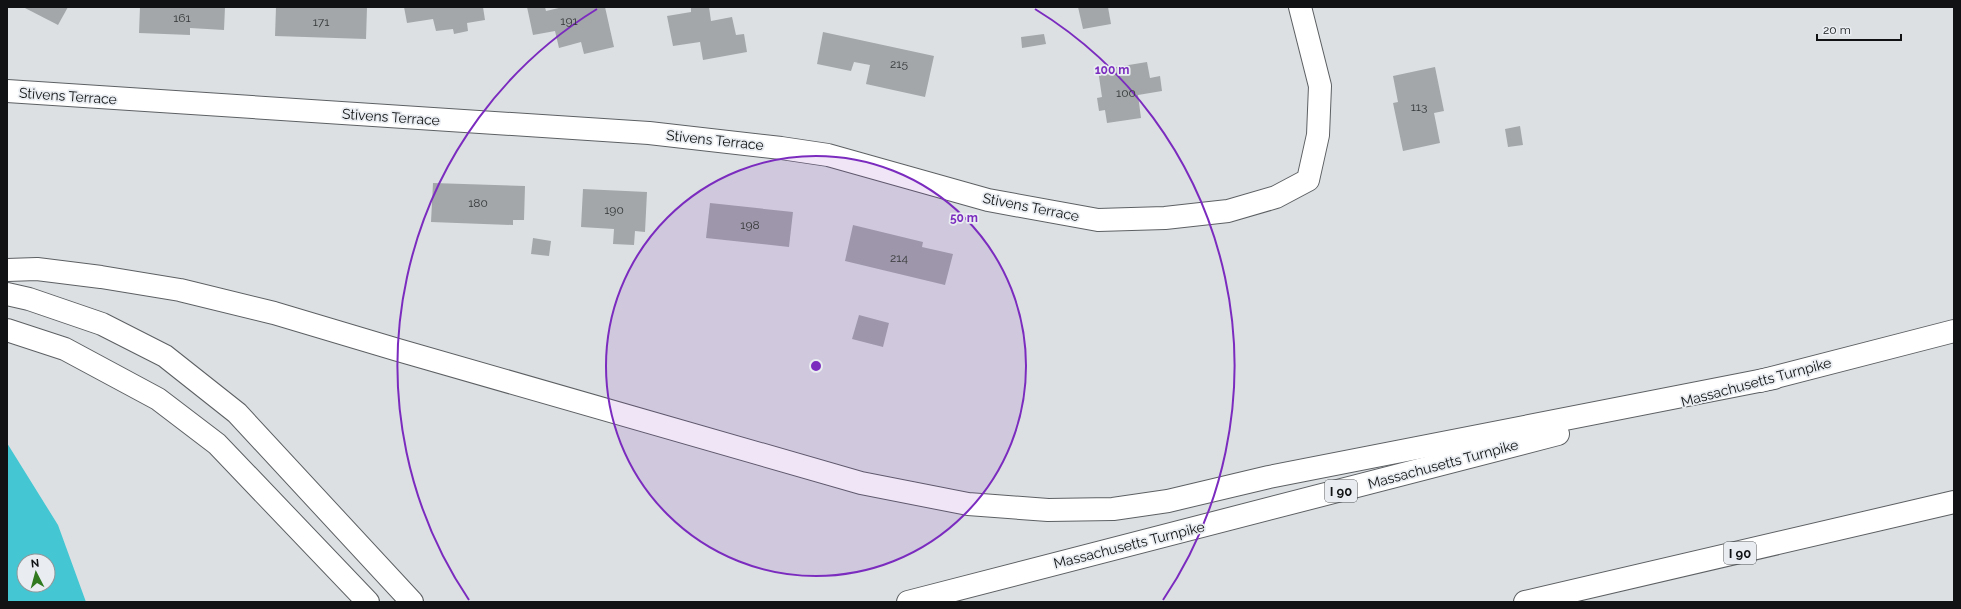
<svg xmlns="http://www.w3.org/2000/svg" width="1961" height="609" font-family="Raleway,sans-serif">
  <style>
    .water { fill: #44c7d3; fill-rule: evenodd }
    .building { fill: #a3a7a9 }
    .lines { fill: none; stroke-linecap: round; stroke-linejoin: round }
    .street-casing { stroke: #5d6063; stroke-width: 24 }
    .highway-casing { stroke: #5d6063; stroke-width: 24 }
    .street { stroke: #fff; stroke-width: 22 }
    .highway { stroke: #fff; stroke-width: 22 }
    .ring { fill: none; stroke: #7b2cbf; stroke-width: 2 }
    .labels { text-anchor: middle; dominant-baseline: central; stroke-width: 3.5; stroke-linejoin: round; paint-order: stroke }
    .number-label { font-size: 12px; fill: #353738 }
    .shield { fill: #e9edf1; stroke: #515456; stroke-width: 1 }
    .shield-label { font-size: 13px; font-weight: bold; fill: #101213 }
    .street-label { font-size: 14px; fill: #101213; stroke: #e9edf1 }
    .centre { fill: #7b2cbf; stroke: #e9edf1; stroke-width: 2 }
    .ring-label { font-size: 12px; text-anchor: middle; font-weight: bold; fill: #7b2cbf; stroke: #e9edf1; stroke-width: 3.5; stroke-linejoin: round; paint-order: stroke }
  </style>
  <rect width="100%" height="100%" fill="#dce0e3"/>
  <!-- water -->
  <path class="water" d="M 7,443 L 58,525 L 86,602 L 7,602 ZM 24,561 L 48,561 L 48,585 L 24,585 Z"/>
  <!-- building -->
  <g class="building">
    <polygon points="23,7 68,7 58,25"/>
    <polygon points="140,7 225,7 224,30 190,28 190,35 139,33"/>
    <polygon points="276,7 367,7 366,39 275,36"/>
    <polygon points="404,7 483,7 485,20 467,23 468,31 454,34 453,29 436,31 433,19 407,23"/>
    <polygon points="527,7 545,7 546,11 563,7 605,7 614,47 584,54 581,42 559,48 555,31 533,35"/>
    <polygon points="691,7 709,7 711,21 732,17 736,35 744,34 747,52 703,60 700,42 673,46 667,16 691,12"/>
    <polygon points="1078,7 1108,7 1111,24 1083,29"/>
    <polygon points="823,32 934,56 925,97 866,84 870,65 854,62 851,71 817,64"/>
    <polygon points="1044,34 1046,44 1022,48 1021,37"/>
    <polygon points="1147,62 1150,78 1160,76 1162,91 1138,95 1141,118 1107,123 1105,110 1099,111 1097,98 1102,97 1098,70"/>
    <polygon points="1435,67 1444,111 1434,113 1440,143 1403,151 1393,103 1398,102 1393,76"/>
    <polygon points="1520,126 1523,145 1508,147 1505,129"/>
    <polygon points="433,183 525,186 524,220 513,220 513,225 431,222"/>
    <polygon points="583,189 647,192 645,232 635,231 634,245 613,244 614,229 581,227"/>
    <polygon points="710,203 793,212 789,247 706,238"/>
    <polygon points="853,225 923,242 922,247 953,254 945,285 845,261"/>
    <polygon points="533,238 551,241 549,256 531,254"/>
    <polygon points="859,315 889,323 883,347 852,339"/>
  </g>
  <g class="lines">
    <!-- street casing -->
    <g class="street-casing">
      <polyline id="street" points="7,91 649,133 781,148 828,155 988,200 1098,220 1165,218 1228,211 1276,197 1308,180 1318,135 1320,86 1300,7"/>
    </g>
    <!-- highway casing -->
    <g class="highway-casing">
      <g id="highway">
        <polyline points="7,270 37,269 101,277 180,290 274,313 398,350 861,483 968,504 1048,510 1113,509 1168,501 1269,477 1774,378"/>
        <polyline points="7,294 29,299 102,324 165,356 237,413 412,602"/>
        <polyline points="7,330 65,349 158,399 217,444 368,602"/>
        <polyline points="1760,381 1954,331"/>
        <polyline points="908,602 1558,434"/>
        <polyline points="1525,602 1954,502"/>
      </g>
    </g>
    <!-- street -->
    <use href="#street" class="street"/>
    <!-- highway -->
    <use href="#highway" class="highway"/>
  </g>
  <!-- distance rings -->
  <circle cx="816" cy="366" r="210" fill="#7b2cbf" fill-opacity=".12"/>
  <g class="ring">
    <circle cx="816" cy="366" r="210"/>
    <path d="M469 600A419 419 0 0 1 597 9M1035 9A419 419 0 0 1 1163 600"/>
  </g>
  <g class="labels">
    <!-- number labels -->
    <g class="number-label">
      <text x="182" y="18">161</text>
      <text x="569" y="21">191</text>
      <text x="321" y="22">171</text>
      <text x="899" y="64">215</text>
      <text x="1126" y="93">100</text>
      <text x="1419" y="107">113</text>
      <text x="478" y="203">180</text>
      <text x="614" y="210">190</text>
      <text x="750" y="225">198</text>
      <text x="899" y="258">214</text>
    </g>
    <!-- shield labels -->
    <g class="shield">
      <rect x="1325" y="480" width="32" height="22" rx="3"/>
      <rect x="1724" y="542" width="32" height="22" rx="3"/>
    </g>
    <g class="shield-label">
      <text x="1341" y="491">I 90</text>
      <text x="1740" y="553">I 90</text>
    </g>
    <!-- street labels -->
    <g class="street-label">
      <text transform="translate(68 96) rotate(4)">Stivens Terrace</text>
      <text transform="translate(391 117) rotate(4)">Stivens Terrace</text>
      <text transform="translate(715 140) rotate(6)">Stivens Terrace</text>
      <text transform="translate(1031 207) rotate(11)">Stivens Terrace</text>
      <text transform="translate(1756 382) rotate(-15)">Massachusetts Turnpike</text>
      <text transform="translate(1443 464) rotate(-15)">Massachusetts Turnpike</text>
      <text transform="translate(1129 545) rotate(-14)">Massachusetts Turnpike</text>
    </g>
  </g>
  <circle cx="816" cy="366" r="6" class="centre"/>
  <g class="ring-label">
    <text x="1112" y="74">100 m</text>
    <text x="964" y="222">50 m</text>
  </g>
  <!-- border -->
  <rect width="1961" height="609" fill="none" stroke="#101213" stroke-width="16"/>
  <!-- north arrow -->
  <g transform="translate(36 573) rotate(354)"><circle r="19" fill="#e9edf1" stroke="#929598"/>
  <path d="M0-3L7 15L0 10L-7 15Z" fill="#30791e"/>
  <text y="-6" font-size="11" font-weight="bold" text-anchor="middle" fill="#101213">N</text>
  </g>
  <!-- scale -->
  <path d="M1817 34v6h84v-6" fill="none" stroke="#101213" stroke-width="2"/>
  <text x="1823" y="34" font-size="12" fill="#101213" stroke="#e9edf1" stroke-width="3" paint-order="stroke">20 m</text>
</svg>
